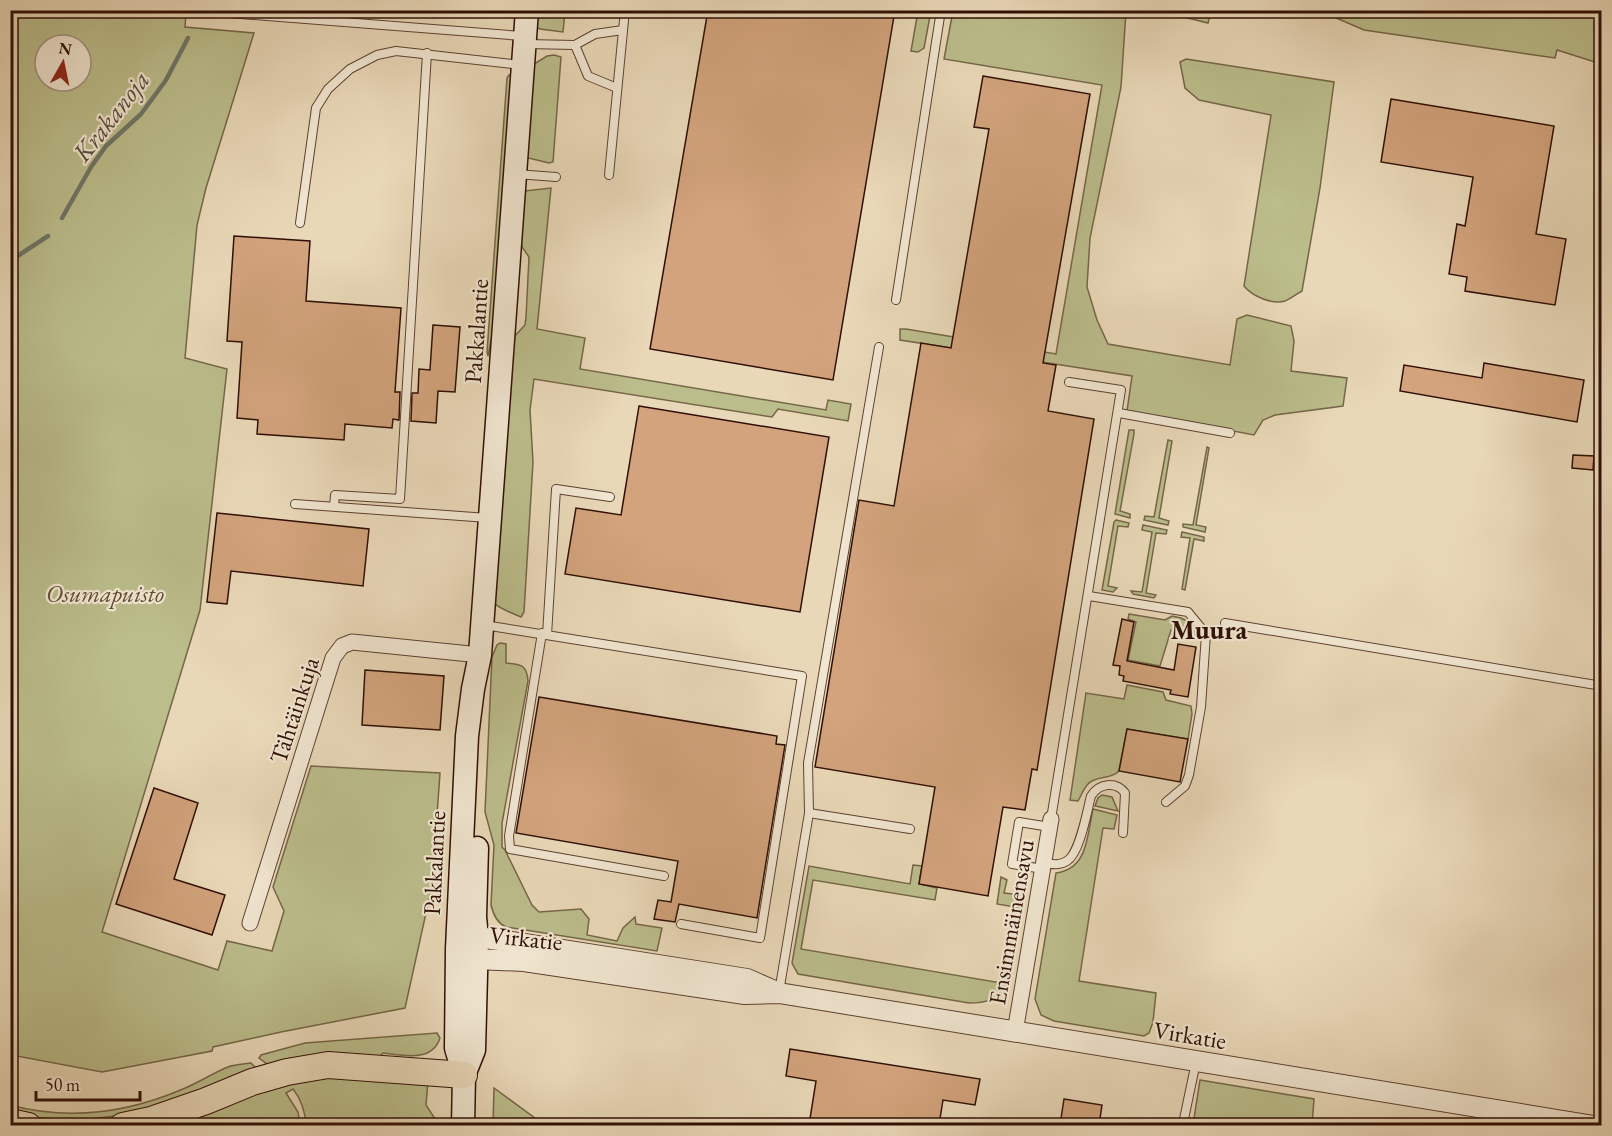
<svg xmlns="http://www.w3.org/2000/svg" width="1612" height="1136" font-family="'EB Garamond',serif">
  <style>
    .green { fill: #bbbd8b; stroke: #756648; stroke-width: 1.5; fill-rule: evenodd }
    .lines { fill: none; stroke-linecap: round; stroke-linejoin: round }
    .stream { stroke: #6e7668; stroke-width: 4.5 }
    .building { fill: #d2a37c; stroke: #2f0f04; stroke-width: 1.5 }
    .service-casing { stroke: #5e4131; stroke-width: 10 }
    .minor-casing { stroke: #5e4131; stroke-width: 17 }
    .tertiary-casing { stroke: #5e4131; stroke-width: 22 }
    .secondary-casing { stroke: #2f0f04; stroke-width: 25 }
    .trunk-casing { stroke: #2f0f04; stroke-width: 28 }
    .service { stroke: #f1e6d1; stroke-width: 8 }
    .minor { stroke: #f1e6d1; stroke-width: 15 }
    .tertiary { stroke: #f1e6d1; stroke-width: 20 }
    .secondary { stroke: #f1e6d1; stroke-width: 22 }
    .trunk { stroke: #e9d8b8; stroke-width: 26 }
    .labels { text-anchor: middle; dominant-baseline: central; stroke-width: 4.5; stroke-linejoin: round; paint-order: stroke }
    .street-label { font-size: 24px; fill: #2f0f04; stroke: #f1e6d1 }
    .park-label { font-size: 24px; font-style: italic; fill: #604c33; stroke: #f1e6d1 }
    .water-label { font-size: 26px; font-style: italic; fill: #544b3e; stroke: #f1e6d1 }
    .quarter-label { font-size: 27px; font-weight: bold; fill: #2f0f04; stroke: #f1e6d1 }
  </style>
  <rect width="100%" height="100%" fill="#e9d8b8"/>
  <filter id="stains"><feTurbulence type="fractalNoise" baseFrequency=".00333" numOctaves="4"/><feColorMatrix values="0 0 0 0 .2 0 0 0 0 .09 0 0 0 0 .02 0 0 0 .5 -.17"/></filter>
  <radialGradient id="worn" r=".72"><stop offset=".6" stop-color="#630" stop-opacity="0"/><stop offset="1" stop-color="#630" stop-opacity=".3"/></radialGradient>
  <!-- green -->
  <g class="green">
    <path d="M 10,11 L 186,11 L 185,27 L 254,33 L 206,188 L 197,225 L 185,358 L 227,369 L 200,610 L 102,932 L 218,970 L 227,941 L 272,951 L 284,911 L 273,887 L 311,766 L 440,773 L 432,886 L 405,1008 L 281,1032 L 213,1047 L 212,1051 L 102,1072 L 11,1055 ZM 45,45 L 81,45 L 81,81 L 45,81 Z"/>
    <polygon points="535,11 565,11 563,32 540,29 534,26"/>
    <polygon points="918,11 931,11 924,48 918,52 911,51"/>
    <polygon points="953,11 1126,11 1121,87 1090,238 1087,287 1097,320 1108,344 1230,365 1237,319 1247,315 1291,326 1294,341 1291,371 1347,378 1343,406 1275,415 1263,420 1254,435 1127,411 1132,376 900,340 900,329 906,329 1056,354 1102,85 944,59"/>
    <polygon points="1177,11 1177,10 1211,11 1208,23 1175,15"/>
    <polygon points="1320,11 1601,11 1601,64 1557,50 1555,58 1364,30"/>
    <polygon points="554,55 561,57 553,162 549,163 524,157 531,66 547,56"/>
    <path d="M 1186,59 L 1334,82 L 1320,188 L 1302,291 C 1296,294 1291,299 1285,301 C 1272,305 1252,296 1244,286 L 1271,115 L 1199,100 L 1185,88 L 1180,62 Z"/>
    <polygon points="509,75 512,75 495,320 488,356 487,352 507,78"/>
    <path d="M 551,188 L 537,329 L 585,338 L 580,369 L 826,410 L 828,400 L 851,404 L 848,421 L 778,409 L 772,417 L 534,379 L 530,410 L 533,462 L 524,612 L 521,617 C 512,613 497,608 492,601 L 513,338 L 525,325 L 526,317 L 529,257 L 522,247 L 519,233 L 521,196 L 525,191 Z"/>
    <polygon points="1129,430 1134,430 1134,434 1120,511 1130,514 1130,518 1115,514"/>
    <polygon points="1168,440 1172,441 1159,518 1169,521 1168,525 1144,520 1145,516 1154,517"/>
    <polygon points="1207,447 1209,448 1196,525 1206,527 1205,532 1183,527 1183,524 1193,525"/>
    <polygon points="1116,520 1129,523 1128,527 1118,526 1108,586 1117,588 1113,592 1102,590 1114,522"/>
    <polygon points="1143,525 1167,530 1166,534 1156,533 1146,593 1156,595 1154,598 1133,594 1131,591 1142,592 1152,532 1142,530"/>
    <polygon points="1182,532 1204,537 1204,541 1194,539 1185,590 1182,589 1190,538 1181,537"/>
    <polygon points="1129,614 1165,620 1172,616 1181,618 1191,623 1197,635 1171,630 1160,666 1128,660 1136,622 1128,619"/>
    <path d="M 500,643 L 506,644 L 506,663 C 521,664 527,665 528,681 L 502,823 L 502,847 L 505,850 L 532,905 L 539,912 L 581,909 L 589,919 L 587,935 L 617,941 L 623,928 L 635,917 L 636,924 L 662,928 L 657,951 L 506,927 C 497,923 493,914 491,905 L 494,845 L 485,812 L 492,657 L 497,645 Z"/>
    <path d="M 1127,685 L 1163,692 L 1166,700 L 1191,706 L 1192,714 L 1188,739 L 1127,729 L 1119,771 C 1111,780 1096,775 1088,784 C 1084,788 1081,796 1078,801 L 1070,800 L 1086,693 L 1124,699 Z"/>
    <polygon points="1102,795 1112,797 1118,811 1095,806 1098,798"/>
    <path d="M 1093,809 L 1117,815 L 1114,829 L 1103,828 L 1079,981 L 1156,993 L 1153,1022 L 1149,1033 L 1144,1036 L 1054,1021 L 1041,1015 L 1035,999 L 1056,873 C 1088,869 1087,836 1093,809 Z"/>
    <path d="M 913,865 L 922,866 L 919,884 L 937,888 L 935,900 L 813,880 L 801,949 L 1001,983 L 1008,941 L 1014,940 L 1016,943 C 1010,978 1014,1003 969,1003 L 798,974 L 792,963 L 809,866 L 910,884 Z"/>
    <polygon points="1001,877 1007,880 1004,893 1023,895 1021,908 997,904"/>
    <path d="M 437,1033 L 440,1038 C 432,1063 402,1055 383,1053 L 380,1056 L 271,1067 L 259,1058 L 261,1055 L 305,1043 Z"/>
    <path d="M 251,1063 L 258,1070 C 175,1100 101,1136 11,1112 L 10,1105 C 69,1121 127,1113 183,1089 C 198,1083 213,1073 228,1067 C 235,1064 244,1064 251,1063 Z"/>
    <path d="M 289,1076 L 428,1081 L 426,1105 L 439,1125 L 306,1125 C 305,1111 302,1100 293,1089 L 286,1093 L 298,1112 L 300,1125 L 150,1126 Z"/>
    <polygon points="1200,1080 1314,1099 1312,1125 1193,1125"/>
    <polygon points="494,1088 539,1121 542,1125 493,1125"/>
  </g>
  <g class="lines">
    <!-- stream -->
    <g class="stream">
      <polyline points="62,218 91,167 106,146 141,114 166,80 188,38"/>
      <polyline points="10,261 48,236"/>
    </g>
  </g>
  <!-- building -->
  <g class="building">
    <polygon points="708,10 895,10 833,380 650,349"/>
    <polygon points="983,76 1090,94 1043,363 1056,365 1048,411 1094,419 1037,770 1032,769 1025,810 1003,807 988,896 919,884 935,787 815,767 859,500 894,506 921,343 951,348 989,129 974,127"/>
    <polygon points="1391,99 1554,126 1536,234 1566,239 1555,305 1465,291 1467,277 1449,274 1457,224 1465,226 1473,177 1381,162"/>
    <polygon points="234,236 310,241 306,301 401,308 395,392 400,392 399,420 393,419 392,428 345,424 344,440 257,434 258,420 237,418 242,342 227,341"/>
    <polygon points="433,325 460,327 455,392 438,391 436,423 411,421 412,393 418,393 419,369 430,370"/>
    <polygon points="1484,363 1584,380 1577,422 1400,391 1404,365 1482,378"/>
    <polygon points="639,406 829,437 800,612 565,574 576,508 621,515"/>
    <polygon points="1573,455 1594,456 1593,470 1572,468"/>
    <polygon points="217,513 369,529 363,586 231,571 227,604 207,602"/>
    <polygon points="1122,619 1134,622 1127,661 1174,670 1178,644 1196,647 1188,697 1170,694 1171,690 1123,681 1124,676 1119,675 1120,666 1113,665"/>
    <polygon points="365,670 444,676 440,730 362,725"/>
    <polygon points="539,697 777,736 776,744 785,745 757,918 679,904 675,922 654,919 658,900 671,902 678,861 516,833"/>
    <polygon points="1127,729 1188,739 1180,782 1119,771"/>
    <polygon points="154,788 198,803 174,879 225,895 212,935 116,904"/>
    <polygon points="790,1049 980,1079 975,1105 943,1100 939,1125 809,1125 816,1081 786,1076"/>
    <polygon points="1064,1099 1102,1105 1099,1125 1060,1125"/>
  </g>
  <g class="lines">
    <!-- service casing -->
    <g class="service-casing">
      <g id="service">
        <polyline points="216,12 522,36"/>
        <polyline points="526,44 575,45 595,34 623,30"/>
        <polyline points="575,45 588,76 617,88"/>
        <polyline points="516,174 556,177"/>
        <polyline points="609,175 625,10"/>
        <polyline points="300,223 316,108 328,89 350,69 377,55 396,51 521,65"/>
        <polyline points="896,300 941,10"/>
        <polyline points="1119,413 1230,433"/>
        <polyline points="295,504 488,518"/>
        <polyline points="334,506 335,495 400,499 427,53"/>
        <polyline points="1089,596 1188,612 1206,634 1201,707 1189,775 1185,786 1166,802"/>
        <polyline points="1225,623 1602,686"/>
        <polyline points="484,625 802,676 760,938 681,924"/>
        <polyline points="542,633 509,836 510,849 664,876"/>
        <polyline points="547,635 556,489 610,497"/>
        <polyline points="809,813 910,829"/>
        <polyline points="1051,819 1121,390 1069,382"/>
        <path d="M 1044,863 C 1052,864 1059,866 1067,861 C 1080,853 1087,811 1091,796 C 1099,783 1116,781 1125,793 L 1123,833"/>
        <polyline points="1043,869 1012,864 1019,822 1050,827"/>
        <polyline points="779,992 809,813 808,763 879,347"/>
        <polyline points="1179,1126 1184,1119 1196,1062"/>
      </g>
    </g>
    <!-- minor casing -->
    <g class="minor-casing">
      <g id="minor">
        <polyline points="250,923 333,658 342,646 352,642 480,655"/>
        <polyline points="1015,1032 1051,819"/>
      </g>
    </g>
    <!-- tertiary casing -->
    <g class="tertiary-casing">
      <g id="tertiary">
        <polyline points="464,945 477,937 500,940 747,979 772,990"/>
        <polyline points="465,953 476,959 524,961 745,994 779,993 1594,1126"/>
      </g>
    </g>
    <!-- secondary casing -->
    <g class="secondary-casing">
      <g id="secondary">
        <polyline points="464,1075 474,1050 477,937 475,917 477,848"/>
        <polyline points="463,1126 464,1075 456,1048 457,949 467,736 473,689 480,655 527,10"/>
      </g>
    </g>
    <!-- trunk casing -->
    <g class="trunk-casing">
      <g id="trunk">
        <polyline points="10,1122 28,1126"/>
        <polyline points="123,1126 151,1120 206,1101 252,1082 287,1072 328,1065 464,1075"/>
      </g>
    </g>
    <!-- service -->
    <use href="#service" class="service"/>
    <!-- minor -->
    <use href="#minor" class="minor"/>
    <!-- tertiary -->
    <use href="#tertiary" class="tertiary"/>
    <!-- secondary -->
    <use href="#secondary" class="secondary"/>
    <!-- trunk -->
    <use href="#trunk" class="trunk"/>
  </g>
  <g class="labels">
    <!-- street labels -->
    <g class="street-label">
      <text transform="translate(476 331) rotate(-86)">Pakkalantie</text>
      <text transform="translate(294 710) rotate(-72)">Tähtäinkuja</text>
      <text transform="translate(434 863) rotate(-87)">Pakkalantie</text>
      <text transform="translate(1011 922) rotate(-80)">Ensimmäinensavu</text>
      <text transform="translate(526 938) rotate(6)">Virkatie</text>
      <text transform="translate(1190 1035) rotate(9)">Virkatie</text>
    </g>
    <!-- park labels -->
    <g class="park-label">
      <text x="105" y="593">Osumapuisto</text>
    </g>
    <!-- water labels -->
    <g class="water-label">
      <text transform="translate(111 116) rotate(-52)">Krakanoja</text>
    </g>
    <!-- quarter labels -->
    <g class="quarter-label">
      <text x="1209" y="629">Muura</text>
    </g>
  </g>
  <!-- margin -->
  <rect width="1612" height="1136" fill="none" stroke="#e9d8b8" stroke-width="36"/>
  <rect x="12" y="12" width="1588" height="1112" fill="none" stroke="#2f0f04" stroke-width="3"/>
  <rect x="18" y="18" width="1576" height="1100" fill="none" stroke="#2f0f04" stroke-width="1.5"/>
  <!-- north arrow -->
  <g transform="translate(63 63) rotate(9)"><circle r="28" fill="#f1e6d1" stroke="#a3907f" stroke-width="1.5"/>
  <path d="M0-4.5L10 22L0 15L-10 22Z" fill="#8f2418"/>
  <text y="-9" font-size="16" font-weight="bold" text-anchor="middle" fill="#2f0f04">N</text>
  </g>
  <!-- scale -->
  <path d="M36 1091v9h104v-9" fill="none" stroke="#2f0f04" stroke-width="3"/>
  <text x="45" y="1091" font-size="18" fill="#2f0f04" stroke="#f1e6d1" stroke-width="4.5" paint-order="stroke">50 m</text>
  <rect width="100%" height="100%" filter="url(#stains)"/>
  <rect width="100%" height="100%" fill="url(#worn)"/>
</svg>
